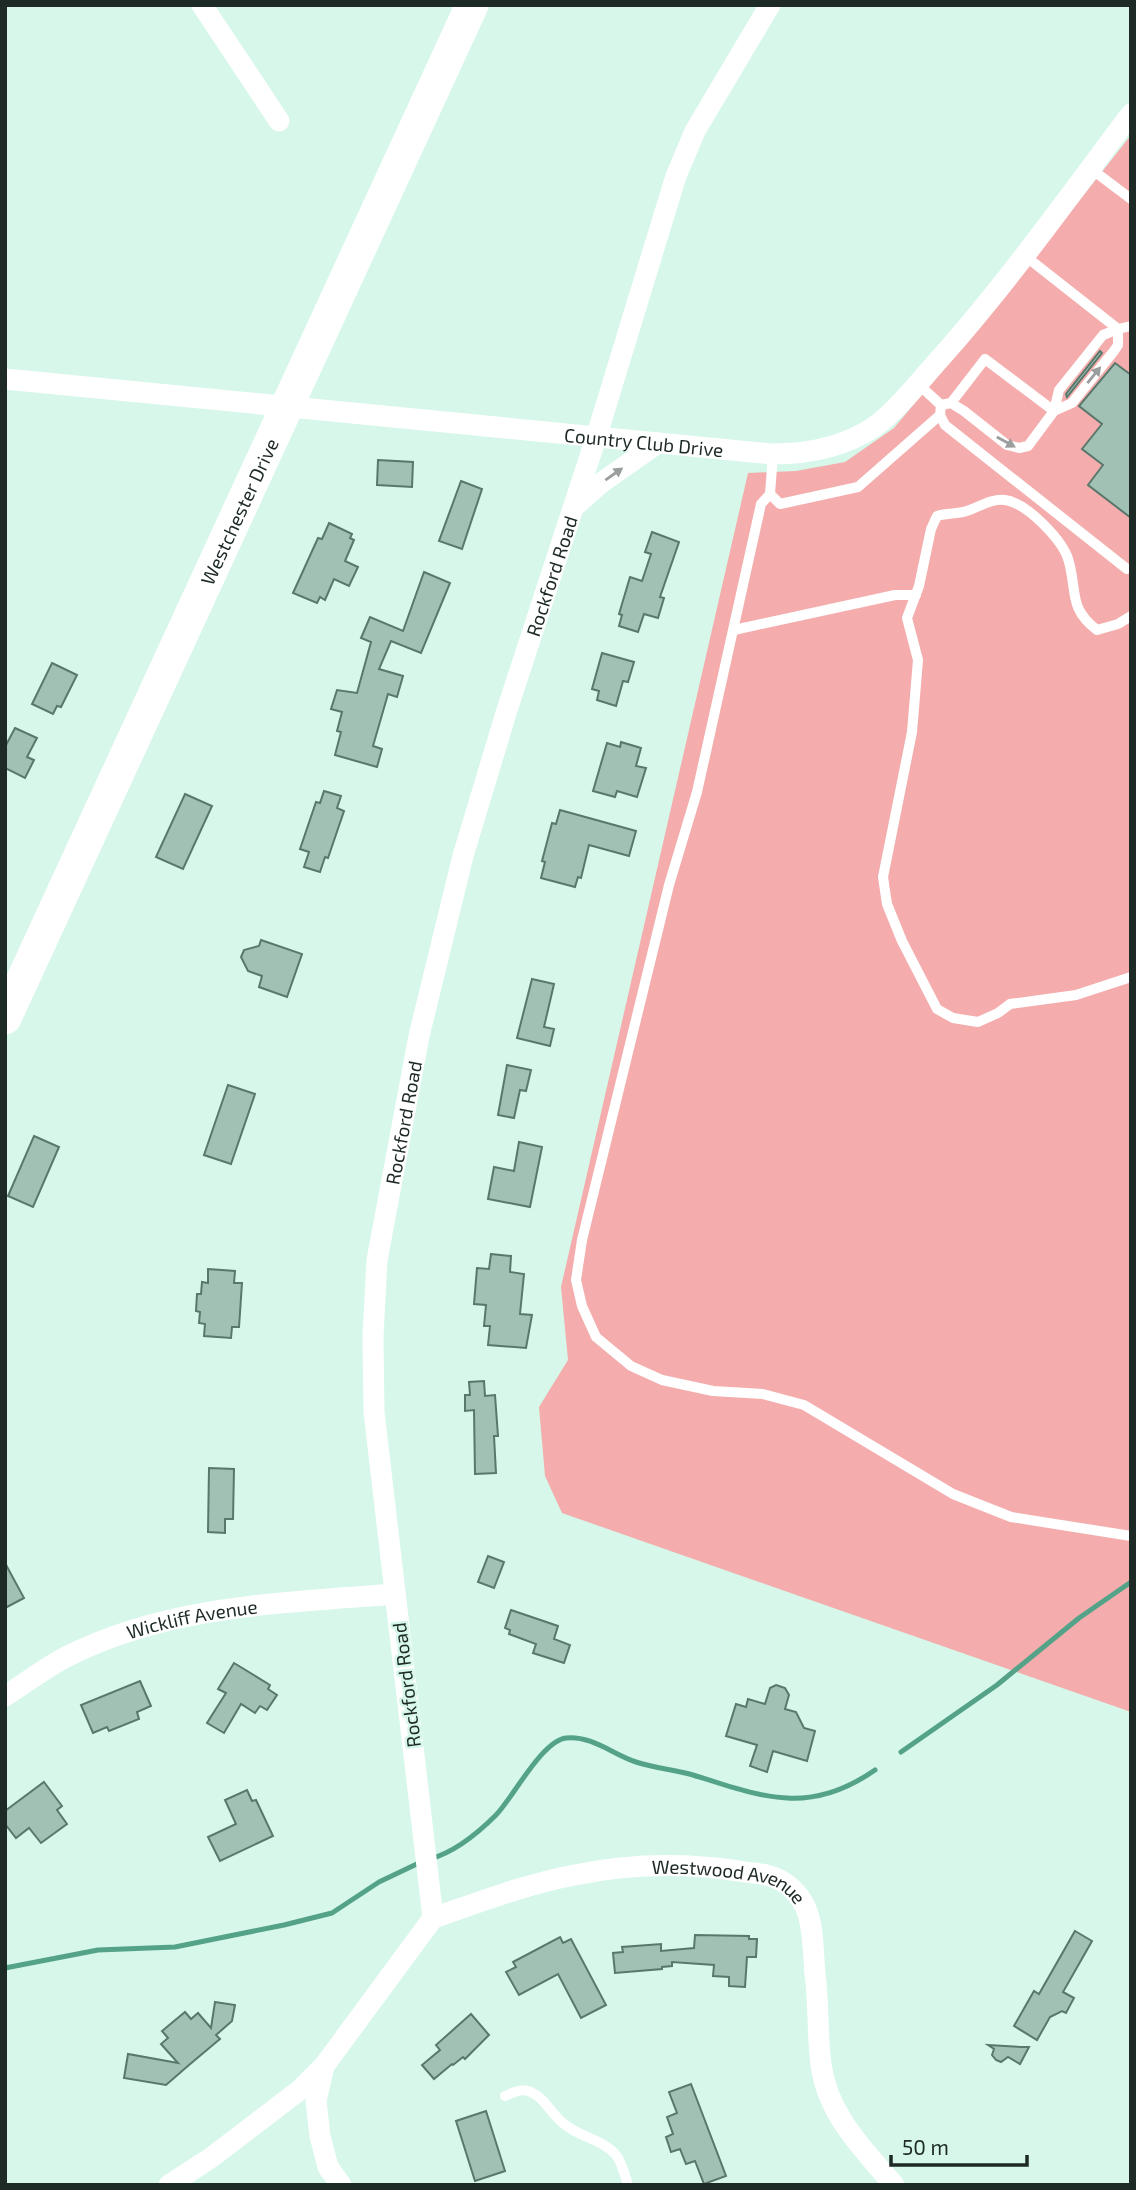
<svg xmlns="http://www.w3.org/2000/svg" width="1136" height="2190" font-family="'Exo 2',sans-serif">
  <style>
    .green { fill: #f4adac }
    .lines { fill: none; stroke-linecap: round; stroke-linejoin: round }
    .stream { stroke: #54a389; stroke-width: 5 }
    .building { fill: #a2c1b5; stroke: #5a776c; stroke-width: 2 }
    .service { stroke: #fff; stroke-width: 10 }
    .minor { stroke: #fff; stroke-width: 21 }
    .primary { stroke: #fff; stroke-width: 33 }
    .oneway { fill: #9a9f9d }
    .labels { text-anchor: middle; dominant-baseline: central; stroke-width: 5; stroke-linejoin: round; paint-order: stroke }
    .street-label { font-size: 19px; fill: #1e2a25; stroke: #d6f7ea }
  </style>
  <rect width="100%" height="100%" fill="#d6f7ea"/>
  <!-- green -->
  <polygon class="green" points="1131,135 1131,1712 562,1513 545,1476 539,1407 568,1360 561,1287 748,473 796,471 845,462 894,428 997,305"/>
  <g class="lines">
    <!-- stream -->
    <g class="stream">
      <polyline points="901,1752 997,1685 1079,1618 1131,1582"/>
      <path d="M 430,1859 C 455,1852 478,1833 496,1815 C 514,1796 542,1741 566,1738 C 591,1735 614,1755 636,1762 C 654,1768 675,1770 693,1775 C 763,1797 809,1816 875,1770"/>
      <polyline points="5,1968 98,1950 175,1947 284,1925 332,1913 379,1882 421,1862"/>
    </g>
  </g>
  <!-- building -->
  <g class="building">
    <polygon points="1100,351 1102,353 1067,397 1066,394"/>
    <polygon points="1115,363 1131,375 1131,518 1088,485 1103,465 1082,449 1102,424 1079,406"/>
    <polygon points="378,460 413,462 412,487 377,485"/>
    <polygon points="461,481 482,489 462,549 439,541"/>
    <polygon points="329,523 352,534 350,538 354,540 345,561 358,567 349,586 334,579 325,600 320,597 317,603 293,593 318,538 322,539"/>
    <polygon points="652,532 679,542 660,597 664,598 658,618 644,614 638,632 619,626 622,615 619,614 630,577 642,581 651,554 645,552"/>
    <polygon points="424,572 450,583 421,653 391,641 379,669 403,676 397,697 388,694 373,746 382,749 377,767 335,755 341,732 337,731 342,712 331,709 337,690 357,693 371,642 361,638 370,617 403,631"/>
    <polygon points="602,653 634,662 628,682 623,681 616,706 597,700 599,691 592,689"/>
    <polygon points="52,663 77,675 61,707 57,706 53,714 32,704"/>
    <polygon points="15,728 37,738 27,757 34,760 25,778 5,768 5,747"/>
    <polygon points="621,742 641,748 636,766 646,768 637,797 617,791 615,797 593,791 607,743 620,747"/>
    <polygon points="324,791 341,796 337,808 344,811 328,858 325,857 320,872 304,867 309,852 300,849 316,802 320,803"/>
    <polygon points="185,794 212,806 183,869 156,857"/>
    <polygon points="560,810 636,831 629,856 589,845 581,878 578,877 575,887 541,878 545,862 542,861 552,823 556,824"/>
    <polygon points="261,940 302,954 287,997 259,987 262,976 248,971 241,957 244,950 259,946"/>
    <polygon points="532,979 554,984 544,1027 554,1029 550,1046 517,1038"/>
    <polygon points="507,1065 531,1070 526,1091 520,1090 514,1118 498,1115"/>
    <polygon points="228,1085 255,1094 231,1164 204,1155"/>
    <polygon points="34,1136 59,1147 33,1207 8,1196"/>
    <polygon points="519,1142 542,1147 530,1207 488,1199 494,1167 514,1171"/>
    <polygon points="491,1254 511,1256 510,1272 524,1274 520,1314 532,1315 526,1348 488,1345 490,1326 484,1326 486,1305 474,1304 477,1268 489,1269"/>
    <polygon points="208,1269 235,1271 234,1283 242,1283 239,1327 232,1327 231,1338 204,1336 205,1324 199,1323 200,1312 196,1311 197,1294 201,1294 202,1282 208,1283"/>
    <polygon points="484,1381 485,1396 495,1395 498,1436 494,1436 496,1473 475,1474 474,1410 465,1411 465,1395 470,1395 469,1382"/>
    <polygon points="209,1468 234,1469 233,1519 225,1519 225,1533 208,1532"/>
    <polygon points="488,1556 504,1562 494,1588 478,1582"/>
    <polygon points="5,1563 24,1598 5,1608"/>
    <polygon points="511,1610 558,1626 554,1639 570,1645 564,1663 533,1653 536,1644 509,1634 510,1630 505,1628"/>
    <polygon points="234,1663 270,1685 268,1689 277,1695 267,1710 260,1706 255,1713 241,1704 224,1733 207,1723 226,1693 218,1689"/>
    <polygon points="140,1681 151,1706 137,1712 139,1719 109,1731 107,1727 93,1733 81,1705"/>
    <polygon points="776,1685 785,1688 789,1695 785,1709 796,1712 804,1728 815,1731 807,1761 773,1751 767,1772 750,1766 757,1745 726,1736 736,1704 746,1707 748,1699 765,1704 770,1688"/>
    <polygon points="44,1782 62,1806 57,1810 67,1824 41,1843 29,1828 16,1838 5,1824 5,1811"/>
    <polygon points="247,1790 252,1801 256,1800 273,1836 220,1861 208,1837 236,1824 225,1800"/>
    <polygon points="1075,1931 1092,1941 1063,1992 1074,1998 1066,2013 1062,2011 1050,2017 1037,2040 1014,2026 1034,1991 1039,1994"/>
    <polygon points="695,1935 749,1936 749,1939 757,1939 756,1957 747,1957 745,1987 729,1986 729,1977 713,1976 714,1965 672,1962 672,1966 662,1967 662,1969 615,1973 613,1953 623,1952 622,1947 661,1944 661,1951 694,1948"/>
    <polygon points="560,1937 563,1943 571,1939 606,2005 581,2018 558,1974 519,1995 506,1972 516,1967 513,1962"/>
    <polygon points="215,2002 235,2005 232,2021 216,2035 220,2039 189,2065 166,2085 124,2078 128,2054 178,2063 161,2044 168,2038 162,2031 185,2012 191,2019 198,2013 211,2028"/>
    <polygon points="471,2014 489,2035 465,2059 463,2057 453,2065 452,2064 434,2079 422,2065 440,2050 436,2045"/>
    <polygon points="988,2045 1021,2047 1029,2047 1020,2064 1008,2057 1001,2062 996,2060 992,2055 994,2049"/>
    <polygon points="691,2084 726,2176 704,2184 695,2161 686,2164 680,2149 671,2152 666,2137 673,2134 667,2117 677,2113 669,2092"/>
    <polygon points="486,2111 505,2171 475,2181 456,2121"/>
  </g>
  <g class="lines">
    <!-- service -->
    <g class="service">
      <polyline points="1090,168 1131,199"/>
      <polyline points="1024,255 1118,329 1131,326"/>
      <polyline points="951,403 985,359 1054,411"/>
      <polyline points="941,405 951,403 964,411 1007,445 1019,448 1028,446 1054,411 1059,390 1103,335 1118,329 1118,345 1114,351 1072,403 1054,411"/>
      <polyline points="940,415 945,425 1127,569"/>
      <polyline points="773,454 770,494 780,504 858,487 940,415 941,405 918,384"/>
      <polyline points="770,494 761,504 697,792 669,885 582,1240 576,1280 582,1306 596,1337 631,1366 662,1380 713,1391 763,1394 804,1405 953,1494 1011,1517 1131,1536"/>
      <path d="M 1131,616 L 1118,624 L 1097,630 C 1069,609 1077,592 1069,562 C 1064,541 1027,503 1005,500 C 990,498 977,509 963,512 C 954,514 947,513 937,516 L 931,529 L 919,586 L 907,618 L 918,660 L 912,732 L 883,877 L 887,904 L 902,941 L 937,1009 L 953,1018 L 978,1022 L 998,1013 L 1010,1004 L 1076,995 L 1131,977"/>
      <polyline points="734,630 895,595 916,595"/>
      <path d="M 505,2096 C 515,2092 520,2088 531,2092 C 545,2098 551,2114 563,2123 C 578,2137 602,2139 615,2154 C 622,2161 625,2176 628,2185"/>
    </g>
    <!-- minor -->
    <g class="minor">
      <polyline points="202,5 279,121"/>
      <path id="s1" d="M 5,379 L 772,454 C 807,454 844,447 874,427 C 897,411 924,376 944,354 C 1011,278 1070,195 1131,114"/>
      <polyline points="575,506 601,483 658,443"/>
      <path id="s2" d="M 5,1696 C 26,1683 46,1667 68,1656 C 169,1605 284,1603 395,1594"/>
      <path id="s3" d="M 433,1918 C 480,1902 526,1884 575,1875 C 628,1864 685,1863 739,1871 C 749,1873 760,1873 770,1876 C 787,1881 801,1895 807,1911 C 814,1930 813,1954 815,1974 C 819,2004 817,2035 821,2064 C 827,2114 863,2149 894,2185"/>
      <polyline points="324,2066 316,2101 320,2136 328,2167 341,2185"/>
      <path id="s4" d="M 169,2185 L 212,2157 L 301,2089 L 324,2066 L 433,1918 L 374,1412 L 373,1336 L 377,1260 L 419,1036 L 463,856 L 506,713 L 596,438 L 676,176 L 695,131 L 770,5"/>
    </g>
    <!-- primary -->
    <path class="primary" id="s5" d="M 5,1018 L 472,5"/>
  </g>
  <!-- one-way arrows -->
  <defs><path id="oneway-solid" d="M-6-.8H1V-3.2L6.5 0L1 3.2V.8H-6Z" transform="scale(1.75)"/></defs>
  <g class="oneway">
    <use href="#oneway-solid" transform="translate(1094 375) rotate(-51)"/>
    <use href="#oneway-solid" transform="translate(1006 442) rotate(29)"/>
    <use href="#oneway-solid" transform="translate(614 474) rotate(-35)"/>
  </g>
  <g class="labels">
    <!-- street labels -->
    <g class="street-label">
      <text stroke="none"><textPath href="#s1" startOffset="642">Country Club Drive</textPath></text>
      <text stroke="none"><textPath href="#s5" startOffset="558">Westchester Drive</textPath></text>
      <text stroke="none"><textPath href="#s4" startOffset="1748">Rockford Road</textPath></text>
      <text stroke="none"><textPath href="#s4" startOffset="1181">Rockford Road</textPath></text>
      <text stroke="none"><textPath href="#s2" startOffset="205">Wickliff Avenue</textPath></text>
      <text transform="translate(406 1685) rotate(-97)">Rockford Road</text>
      <text stroke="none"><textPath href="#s3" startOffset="306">Westwood Avenue</textPath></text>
    </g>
  </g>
  <!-- border -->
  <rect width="1136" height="2190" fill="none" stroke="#1e2a25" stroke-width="14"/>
  <!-- scale -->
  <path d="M891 2155v10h136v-10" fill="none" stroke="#1e2a25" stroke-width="3.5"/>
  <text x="902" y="2155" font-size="21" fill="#1e2a25" stroke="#d6f7ea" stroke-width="5" paint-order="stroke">50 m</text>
</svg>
